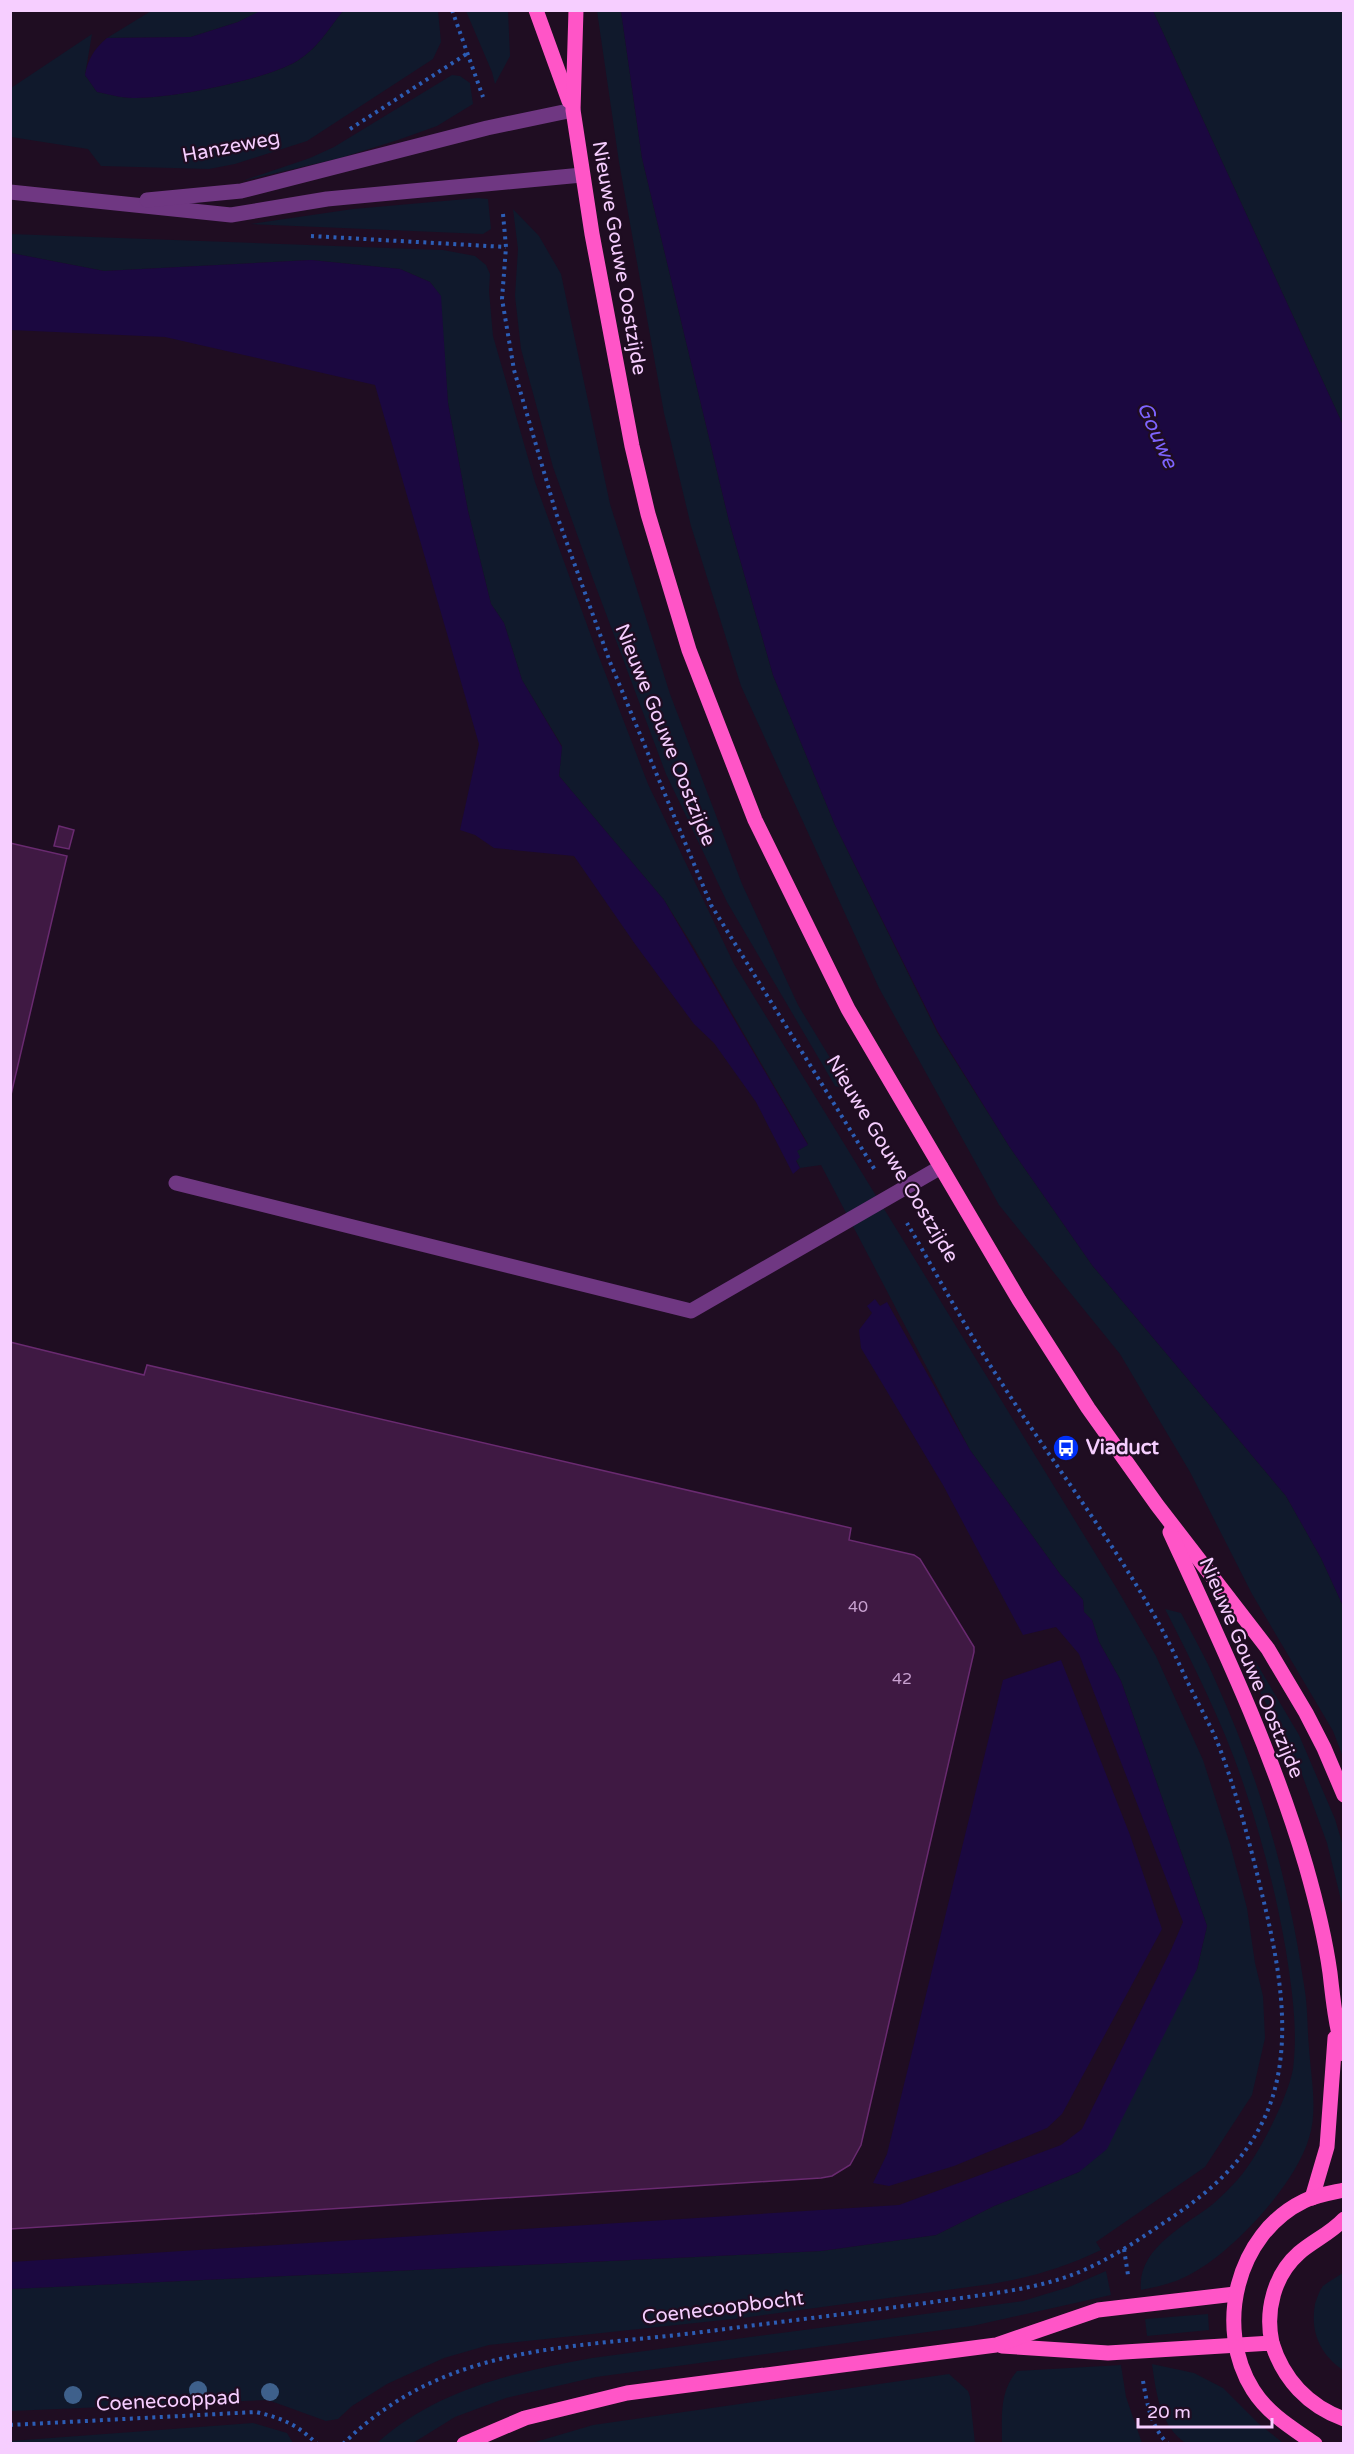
<svg xmlns="http://www.w3.org/2000/svg" width="1354" height="2454" font-family="'Varela Round',sans-serif">
  <style>
    .green { fill: #10192c }
    .water { fill: #1b0840 }
    .building { fill: #3f1943; stroke: #692a70; stroke-width: 1.5 }
    .lines { fill: none; stroke-linecap: round; stroke-linejoin: round }
    .path { stroke: #2c5db5; stroke-width: 4; stroke-dasharray: 3 4.5; stroke-linecap: butt }
    .minor { stroke: #6f3782; stroke-width: 15 }
    .major { stroke: #ff55c7; stroke-width: 15 }
    .tree { fill: #3e608b }
    .labels { text-anchor: middle; dominant-baseline: central; stroke-width: 4.5; stroke-linejoin: round; paint-order: stroke }
    .number-label { font-size: 16px; fill: #c8a1d0 }
    .street-label { font-size: 20px; fill: #f6ceff; stroke: #1f0d22 }
    .poi-label { font-size: 20px; font-weight: bold; fill: #f6ceff; stroke: #1f0d22; text-anchor: start }
    .water-label { font-size: 21px; font-style: italic; fill: #7e64ff; stroke: #1f0d22 }
  </style>
  <rect width="100%" height="100%" fill="#1f0d22"/>
  <!-- green -->
  <g class="green">
    <polygon points="151,11 262,11 238,22 191,37 107,38"/>
    <path d="M 343,11 L 438,11 L 441,42 L 433,59 L 307,141 L 235,164 L 209,169 L 101,166 L 88,149 L 11,137 L 11,88 L 92,34 L 85,75 L 97,92 C 108,94 121,98 133,98 C 170,99 265,80 297,61 C 317,49 329,28 343,11 Z"/>
    <polygon points="466,11 508,11 510,56 495,84 492,72"/>
    <polygon points="597,11 621,11 642,158 729,521 773,675 835,825 937,1032 1009,1146 1092,1265 1286,1496 1321,1558 1343,1606 1343,1757 1333,1731 1252,1594 1190,1472 1120,1354 999,1205 879,988 741,686 691,526 664,413 619,162"/>
    <polygon points="1153,11 1343,11 1343,425"/>
    <polygon points="452,75 460,76 470,83 473,104 437,126 398,140 340,158 242,181 310,158 334,147"/>
    <polygon points="478,198 488,199 491,229 483,234 250,224 353,209"/>
    <polygon points="513,209 539,236 561,274 610,504 670,694 742,884 798,1005 835,1066 842,1088 835,1086 727,902 666,774 593,579 553,467 521,349 515,296 518,249"/>
    <path d="M 10,234 L 443,250 L 475,256 L 486,265 L 490,274 L 489,291 L 493,336 L 535,482 L 594,644 L 648,784 L 734,964 L 1117,1589 L 1156,1656 L 1203,1760 L 1230,1844 L 1247,1908 L 1255,1963 L 1263,1996 L 1265,2038 L 1252,2095 L 1205,2167 L 1096,2242 L 1101,2250 C 1063,2268 1032,2277 991,2284 L 742,2318 L 489,2345 L 444,2358 L 387,2384 L 352,2406 L 338,2419 L 326,2421 L 268,2400 L 11,2411 L 10,2289 L 821,2251 L 936,2235 L 994,2206 L 1079,2172 L 1197,1969 L 1207,1926 L 1121,1681 L 1099,1642 L 1092,1620 L 1084,1612 L 1083,1600 L 1060,1574 L 970,1450 L 821,1165 L 800,1168 L 796,1160 L 797,1151 L 808,1144 L 693,946 L 664,900 L 559,776 L 562,746 L 522,680 L 504,623 L 491,604 L 468,511 L 448,403 L 440,296 L 430,282 L 400,269 L 311,260 L 104,271 L 11,253 Z"/>
    <path d="M 1165,1609 L 1181,1613 C 1193,1636 1206,1658 1216,1682 C 1259,1777 1289,1881 1304,1985 C 1308,2006 1307,2027 1309,2048 C 1311,2078 1318,2110 1309,2138 C 1295,2186 1229,2257 1185,2277 C 1171,2284 1156,2287 1141,2290 C 1137,2248 1185,2226 1213,2204 C 1222,2196 1231,2187 1239,2178 C 1258,2157 1288,2097 1293,2069 C 1298,2029 1292,1990 1286,1951 C 1277,1898 1263,1843 1246,1792 C 1226,1729 1195,1668 1165,1609 Z"/>
    <polygon points="1249,1659 1254,1659 1257,1664 1299,1735 1335,1819 1343,1846 1343,1908 1327,1843 1300,1769 1246,1665"/>
    <path d="M 1106,2271 L 1111,2295 L 972,2326 L 596,2377 L 506,2398 L 455,2417 L 413,2443 L 377,2443 C 437,2389 515,2372 592,2358 L 1023,2301 L 1069,2287 Z"/>
    <path d="M 1343,2273 L 1343,2370 C 1320,2354 1310,2332 1315,2304 C 1317,2298 1319,2291 1323,2286 C 1329,2281 1337,2277 1343,2273 Z"/>
    <polygon points="1208,2314 1209,2330 1147,2336 1145,2319"/>
    <path d="M 1152,2364 L 1194,2373 L 1223,2388 L 1258,2423 L 1283,2443 L 1187,2444 C 1160,2427 1156,2392 1152,2364 Z"/>
    <path d="M 1121,2365 L 1126,2397 L 1142,2443 L 1002,2443 C 1002,2417 999,2392 1017,2371 Z"/>
    <polygon points="949,2374 968,2391 970,2397 975,2443 532,2443 593,2425"/>
    <polygon points="253,2423 287,2433 293,2443 11,2443 11,2441"/>
  </g>
  <!-- water -->
  <g class="water">
    <path d="M 262,10 L 343,11 C 329,28 317,49 297,61 C 265,80 170,99 133,98 C 121,98 108,94 97,92 L 85,75 C 88,59 94,49 107,38 L 191,37 L 238,22 Z"/>
    <polygon points="621,11 1153,11 1343,425 1343,1606 1321,1558 1286,1496 1092,1265 1009,1146 938,1032 835,825 773,675 729,521 642,158"/>
    <polygon points="11,253 104,271 311,260 400,269 430,282 441,296 448,403 468,511 491,604 504,623 522,680 562,747 559,776 664,900 808,1145 797,1151 800,1157 796,1161 800,1168 793,1174 756,1102 714,1043 694,1024 635,944 574,856 494,848 475,835 460,830 479,744 375,385 165,337 11,330"/>
    <polygon points="875,1299 880,1306 887,1302 970,1450 1060,1574 1083,1600 1084,1612 1092,1620 1099,1642 1121,1681 1207,1926 1197,1969 1107,2149 1079,2172 994,2206 936,2235 821,2251 11,2289 11,2262 899,2205 1061,2145 1082,2129 1171,1950 1183,1922 1079,1654 1056,1627 1023,1635 943,1485 861,1348 859,1330 872,1313 867,1306"/>
    <polygon points="1061,1660 1130,1835 1162,1929 1062,2114 1047,2128 954,2166 889,2186 873,2183 887,2154 1003,1680"/>
  </g>
  <!-- building -->
  <g class="building">
    <polygon points="59,826 74,830 69,849 54,846"/>
    <polygon points="10,843 67,856 10,1099"/>
    <polygon points="10,1342 144,1375 147,1365 851,1528 849,1540 914,1555 920,1559 974,1647 974,1652 861,2145 850,2165 832,2176 821,2178 10,2229"/>
  </g>
  <g class="lines">
    <!-- path -->
    <g class="path">
      <polyline points="452,10 483,97"/>
      <polyline points="350,129 468,53"/>
      <polyline points="503,214 506,247 502,299 514,370 556,513 610,662 711,905 875,1170"/>
      <polyline points="311,236 506,247"/>
      <polyline points="1124,2249 1128,2275"/>
      <path d="M 1143,2381 C 1147,2404 1151,2427 1168,2444"/>
      <path d="M 10,2425 L 256,2412 C 282,2418 298,2425 317,2444"/>
      <path d="M 343,2444 C 447,2341 575,2349 710,2331 C 786,2321 863,2312 940,2301 C 986,2294 1034,2290 1077,2273 C 1106,2261 1131,2245 1156,2228 C 1200,2199 1238,2171 1262,2123 C 1294,2060 1282,1981 1267,1915 C 1253,1856 1239,1798 1217,1741 C 1209,1723 1199,1705 1190,1687 C 1180,1666 1170,1644 1159,1624 C 1112,1539 1051,1461 999,1379 C 966,1329 937,1275 907,1223"/>
    </g>
    <!-- minor -->
    <g class="minor">
      <polyline points="10,192 231,215 327,199 582,175"/>
      <polyline points="147,200 241,191 487,128 573,110"/>
      <polyline points="176,1183 691,1311 941,1167"/>
    </g>
    <!-- major -->
    <g class="major">
      <polyline points="536,10 569,101"/>
      <polyline points="576,10 573,110 592,234 632,446 648,514 689,650 755,820 848,1009 1019,1300 1088,1408 1157,1505 1268,1649 1306,1713 1324,1748 1344,1795"/>
      <path d="M 1170,1532 C 1220,1641 1272,1750 1306,1866 C 1316,1901 1325,1937 1330,1973 C 1333,2000 1336,2027 1344,2054"/>
      <polyline points="1312,2198 1327,2147 1335,2038"/>
      <path d="M 1272,2343 C 1265,2311 1274,2275 1299,2253 C 1313,2241 1331,2233 1344,2219"/>
      <path d="M 1002,2346 L 1108,2353 L 1272,2343 C 1283,2379 1308,2406 1344,2419"/>
      <polyline points="464,2444 525,2418 627,2393 996,2345 1098,2310 1235,2294"/>
      <path d="M 1315,2444 C 1292,2428 1268,2414 1253,2390 C 1214,2328 1236,2234 1304,2201 C 1316,2195 1330,2193 1344,2190"/>
    </g>
  </g>
  <!-- trees -->
  <g class="tree">
    <circle cx="198" cy="2390" r="9"/>
    <circle cx="270" cy="2392" r="9"/>
    <circle cx="73" cy="2395" r="9"/>
  </g>
  <!-- icons -->
  <defs>
    <g id="bus-disc" transform="scale(1.35)"><circle r="9.5" fill="#0031f9" stroke="#1f0d22"/><path d="M-5-6H5V4H4V6H2V4H-2V6H-4V4H-5ZM-3.5-4V0h7V-4ZM-3.5 1.2v1.5H-2V1.2ZM2 1.2v1.5H3.5V1.2Z" fill="#fff"/></g>
  </defs>
  <g fill-rule="evenodd">
    <use href="#bus-disc" x="1066" y="1448"/>
  </g>
  <g class="labels">
    <!-- number labels -->
    <g class="number-label">
      <text x="858" y="1607">40</text>
      <text x="902" y="1679">42</text>
    </g>
    <!-- street labels -->
    <g class="street-label">
      <text transform="translate(231 147) rotate(-11)">Hanzeweg</text>
      <text transform="translate(619 258) rotate(80)">Nieuwe Gouwe Oostzijde</text>
      <text transform="translate(665 735) rotate(68)">Nieuwe Gouwe Oostzijde</text>
      <text transform="translate(892 1159) rotate(59)">Nieuwe Gouwe Oostzijde</text>
      <text transform="translate(1251 1668) rotate(67)">Nieuwe Gouwe Oostzijde</text>
      <text transform="translate(723 2308) rotate(-7)">Coenecoopbocht</text>
      <text transform="translate(168 2401) rotate(-3)">Coenecooppad</text>
    </g>
    <!-- poi labels -->
    <g class="poi-label">
      <text x="1086" y="1448">Viaduct</text>
    </g>
    <!-- water labels -->
    <g class="water-label">
      <text transform="translate(1157 435) rotate(66)">Gouwe</text>
    </g>
  </g>
  <!-- border -->
  <rect width="1354" height="2454" fill="none" stroke="#f6ceff" stroke-width="24"/>
  <!-- scale -->
  <path d="M1138 2418v9h134v-9" fill="none" stroke="#f6ceff" stroke-width="3"/>
  <text x="1147" y="2418" font-size="18" fill="#f6ceff" stroke="#1f0d22" stroke-width="4.5" paint-order="stroke">20 m</text>
</svg>
